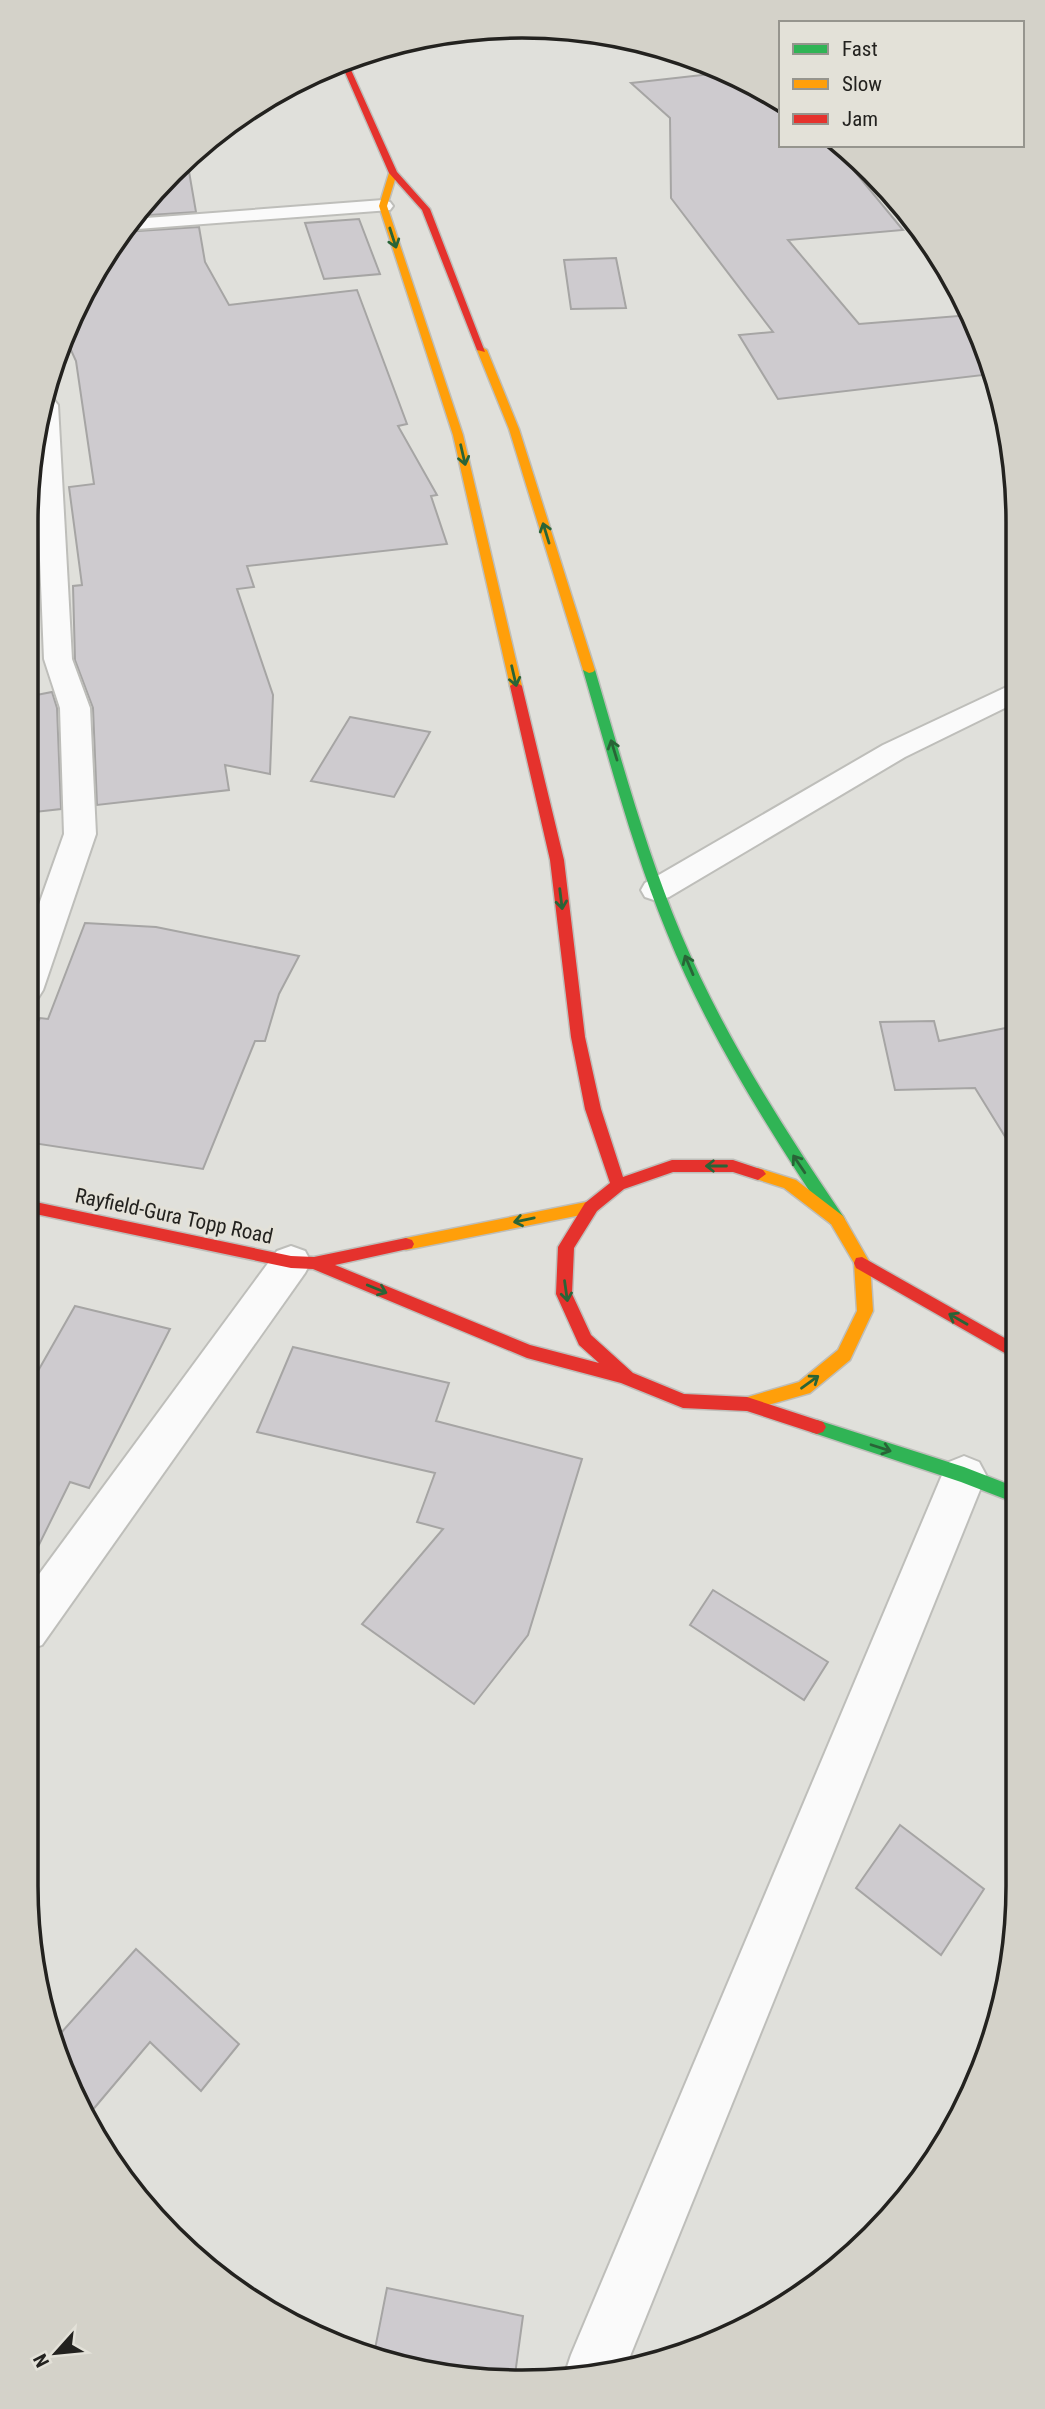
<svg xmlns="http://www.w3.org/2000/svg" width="1045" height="2409" font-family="'Roboto Condensed',sans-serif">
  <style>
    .building { fill: #cecbcf; stroke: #a6a5a4; stroke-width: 2 }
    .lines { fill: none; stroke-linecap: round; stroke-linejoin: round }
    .street-casing { stroke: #bebeba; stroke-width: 4 }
    .fast-casing { stroke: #bebeba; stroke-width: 3 }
    .slow-casing { stroke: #bebeba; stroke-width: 3 }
    .jam-casing { stroke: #bebeba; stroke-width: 3 }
    .street { fill: #fafafa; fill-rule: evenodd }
    .fast { fill: #30b455; fill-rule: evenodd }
    .slow { fill: #ff9f0a; fill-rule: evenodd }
    .jam { fill: #e5322d; fill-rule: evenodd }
    .oneway { stroke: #296437 }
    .labels { text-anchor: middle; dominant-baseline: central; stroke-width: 6; stroke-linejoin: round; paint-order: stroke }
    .street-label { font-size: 21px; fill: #23221f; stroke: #e3e1d8 }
    .rim { fill: none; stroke: #23221f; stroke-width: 3.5 }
  </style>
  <rect width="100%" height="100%" fill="#e0e0db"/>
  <!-- building -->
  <g class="building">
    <polygon points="720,73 781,105 781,145 833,145 903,230 788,240 859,324 971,315 981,332 992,374 778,399 739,335 773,332 671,198 670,118 631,83"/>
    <polygon points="187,160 196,212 134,216 150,195"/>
    <polygon points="359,219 380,274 324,279 305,223"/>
    <polygon points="199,227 205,262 229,305 357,290 407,424 398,426 437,495 431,496 447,544 247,566 254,587 237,589 273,695 270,774 225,765 229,790 97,805 93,708 75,660 73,586 82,585 69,487 94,484 76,361 65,337 93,274 123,232"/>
    <polygon points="616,258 626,308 571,309 564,260"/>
    <polygon points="52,692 57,708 61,809 26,813 26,697"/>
    <polygon points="350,717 430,732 394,797 311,781"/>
    <polygon points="85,923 156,927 299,956 279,994 265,1041 255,1041 203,1169 26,1142 26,1043 40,1018 48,1019"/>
    <polygon points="934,1021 939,1041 1016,1026 1017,1156 975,1088 895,1090 880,1022"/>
    <polygon points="75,1306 170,1329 89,1488 70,1482 26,1571 26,1392"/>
    <polygon points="293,1347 449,1383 436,1421 582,1459 528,1635 474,1704 362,1624 443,1529 417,1522 435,1473 257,1432"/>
    <polygon points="713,1590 828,1662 804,1700 690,1625"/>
    <polygon points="900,1825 984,1889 941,1955 856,1888"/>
    <polygon points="136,1949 239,2044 201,2091 150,2042 85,2119 52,2043"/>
    <polygon points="387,2288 523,2316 514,2382 426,2373 374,2354"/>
  </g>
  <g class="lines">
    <!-- street casing -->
    <g class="street-casing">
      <g id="street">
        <polygon points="383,200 390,202 393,206 390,210 124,230 133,219"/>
        <polygon points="47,398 54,400 58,405 72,659 90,708 96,834 43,990 38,998 26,1002 26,941 64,834 60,708 44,659 36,461"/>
        <polygon points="1015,683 1015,703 905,757 669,897 657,901 645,897 641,890 645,883 883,745"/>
        <polygon points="291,1246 305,1251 311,1262 305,1273 42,1645 26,1651 26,1592 277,1251"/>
        <polygon points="964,1456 979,1462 986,1475 624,2371 563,2379 571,2355 942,1475 949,1462"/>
      </g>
    </g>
    <!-- fast casing -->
    <g class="fast-casing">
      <g id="fast">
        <path d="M 589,667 L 595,670 C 621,758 645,848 681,934 C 723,1034 782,1126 843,1216 L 845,1220 L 843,1224 L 831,1224 C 770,1131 709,1037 667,933 C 632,848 609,758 583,670 Z"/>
        <polygon points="817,1420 964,1467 1018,1488 1018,1504 961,1482 811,1432 808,1427 811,1422"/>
      </g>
    </g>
    <!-- slow casing -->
    <g class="slow-casing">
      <g id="slow">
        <polygon points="393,171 397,173 387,206 463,435 522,686 516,690 510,686 453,435 379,206 389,173"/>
        <polygon points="482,347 487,350 519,429 595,670 593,672 589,673 583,670 509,429 477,350"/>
        <polygon points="758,1168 796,1180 843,1216 870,1263 873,1311 850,1360 810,1393 747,1411 741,1409 738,1404 741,1399 799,1382 838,1350 857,1311 854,1263 831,1224 784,1188 753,1178 750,1174 753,1170"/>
        <polygon points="591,1201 597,1203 599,1207 597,1211 591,1213 406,1250 400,1248 398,1244 400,1240 406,1238"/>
      </g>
    </g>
    <!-- jam casing -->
    <g class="jam-casing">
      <g id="jam">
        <polygon points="347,61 397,172 430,209 485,352 477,350 422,210 389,173 341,63"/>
        <polygon points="516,682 522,686 564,860 585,1037 601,1109 623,1177 672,1160 733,1160 763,1170 766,1174 758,1180 733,1172 673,1172 624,1189 597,1211 574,1248 572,1294 591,1335 633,1373 684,1394 747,1397 823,1422 826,1427 823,1432 817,1434 747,1411 683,1408 621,1383 527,1358 313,1269 291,1268 26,1212 26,1200 291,1256 314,1257 406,1238 412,1240 414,1244 412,1248 335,1265 530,1345 599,1363 579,1345 556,1294 558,1247 585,1203 610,1183 585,1109 571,1037 550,860 510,686"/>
        <polygon points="862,1257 1017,1345 1017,1360 856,1268 854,1263 856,1258"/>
      </g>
    </g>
    <!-- street -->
    <use href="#street" class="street"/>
    <!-- fast -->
    <use href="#fast" class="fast"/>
    <!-- slow -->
    <use href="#slow" class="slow"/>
    <!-- jam -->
    <use href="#jam" class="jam"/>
  </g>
  <!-- one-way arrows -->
  <defs><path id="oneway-shaft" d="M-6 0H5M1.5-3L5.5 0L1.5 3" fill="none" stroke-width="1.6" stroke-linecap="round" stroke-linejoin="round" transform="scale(1.75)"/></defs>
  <g class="oneway">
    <use href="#oneway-shaft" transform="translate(393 238) rotate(72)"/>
    <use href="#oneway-shaft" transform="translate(463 455) rotate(77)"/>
    <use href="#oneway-shaft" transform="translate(546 533) rotate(-107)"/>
    <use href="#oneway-shaft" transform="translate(514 676) rotate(77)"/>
    <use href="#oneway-shaft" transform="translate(614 750) rotate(-107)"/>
    <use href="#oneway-shaft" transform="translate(561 899) rotate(83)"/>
    <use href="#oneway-shaft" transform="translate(689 965) rotate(-113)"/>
    <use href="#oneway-shaft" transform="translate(799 1164) rotate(-124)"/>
    <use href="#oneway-shaft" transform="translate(716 1166) rotate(180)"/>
    <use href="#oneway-shaft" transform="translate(524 1220) rotate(168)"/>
    <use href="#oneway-shaft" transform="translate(377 1289) rotate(22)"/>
    <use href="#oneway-shaft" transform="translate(566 1291) rotate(82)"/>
    <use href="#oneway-shaft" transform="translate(958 1319) rotate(-150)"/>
    <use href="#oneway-shaft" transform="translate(810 1382) rotate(-36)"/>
    <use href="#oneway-shaft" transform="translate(881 1448) rotate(18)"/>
  </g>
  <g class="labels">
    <!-- street labels -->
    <g class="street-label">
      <text transform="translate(174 1216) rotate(12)">Rayfield-Gura Topp Road</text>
    </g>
  </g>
  <!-- crop -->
  <path d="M0 0H1045V2409H0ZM522 38H522A484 484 0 0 1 1006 522V1886A484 484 0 0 1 522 2370H522A484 484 0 0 1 38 1886V522A484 484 0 0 1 522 38Z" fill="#d4d2c9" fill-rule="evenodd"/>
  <path class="rim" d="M522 38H522A484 484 0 0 1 1006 522V1886A484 484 0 0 1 522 2370H522A484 484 0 0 1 38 1886V522A484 484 0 0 1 522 38Z"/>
  <!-- legend -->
  <rect x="779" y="21" width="245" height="126" fill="#e3e1d8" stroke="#96958e" stroke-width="2"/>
  <rect x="793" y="44" width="35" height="10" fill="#30b455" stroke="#96958e" stroke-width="2"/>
  <text x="842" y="56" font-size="21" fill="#23221f">Fast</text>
  <rect x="793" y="79" width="35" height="10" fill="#ff9f0a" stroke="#96958e" stroke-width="2"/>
  <text x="842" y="91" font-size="21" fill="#23221f">Slow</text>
  <rect x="793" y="114" width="35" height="10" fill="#e5322d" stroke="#96958e" stroke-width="2"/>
  <text x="842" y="126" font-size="21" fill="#23221f">Jam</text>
  <!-- north arrow -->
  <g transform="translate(56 2353) rotate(243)" stroke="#e3e1d8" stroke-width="5" paint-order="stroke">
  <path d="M0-5L12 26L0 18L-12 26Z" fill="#23221f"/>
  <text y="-10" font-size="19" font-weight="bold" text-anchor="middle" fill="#23221f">N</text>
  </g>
</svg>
